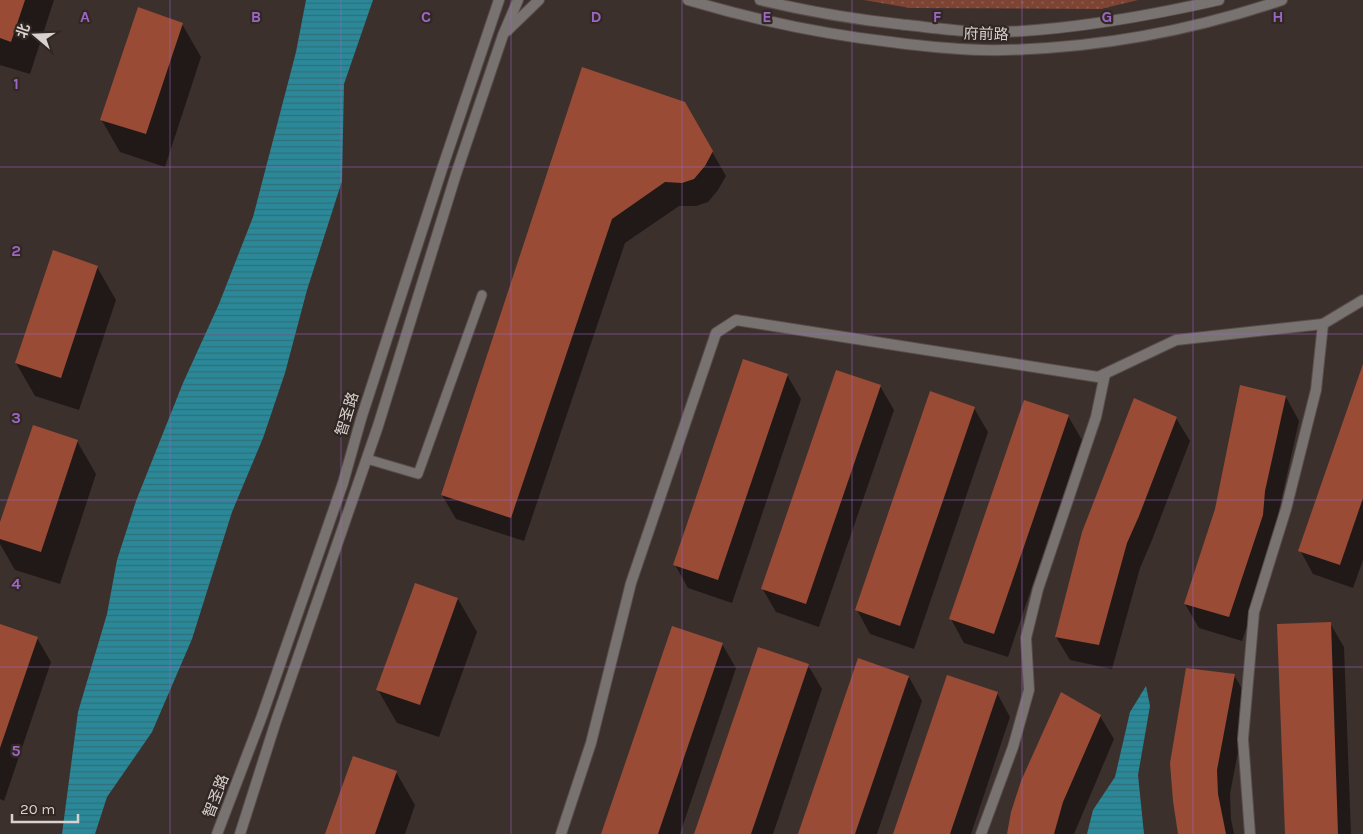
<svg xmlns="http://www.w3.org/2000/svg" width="1363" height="834" font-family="Karla,'Noto Sans SC',sans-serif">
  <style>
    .park { fill: url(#park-dots) }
    .water { fill: url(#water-rules) }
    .shadow { fill: #0007 }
    .building { fill: #994b35 }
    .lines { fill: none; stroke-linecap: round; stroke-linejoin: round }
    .service-casing { stroke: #584d4a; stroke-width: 11 }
    .minor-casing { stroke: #584d4a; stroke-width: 12 }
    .tertiary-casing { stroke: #584d4a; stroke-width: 12 }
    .service { stroke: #787371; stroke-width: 9 }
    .minor { stroke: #787371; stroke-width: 10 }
    .tertiary { stroke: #787371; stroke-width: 10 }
    .grid { fill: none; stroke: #9c66c5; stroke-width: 1; stroke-opacity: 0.55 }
    .labels { text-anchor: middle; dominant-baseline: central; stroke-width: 4.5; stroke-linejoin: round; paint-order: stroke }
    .street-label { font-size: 15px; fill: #d8d1cf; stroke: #312723 }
    .grid-label { font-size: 16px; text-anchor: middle; font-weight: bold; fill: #9c66c5; stroke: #312723; stroke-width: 4.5; stroke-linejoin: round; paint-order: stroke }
  </style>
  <defs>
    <pattern id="park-dots" width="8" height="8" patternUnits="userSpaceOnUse" patternTransform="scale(1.25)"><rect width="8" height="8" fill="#7d4434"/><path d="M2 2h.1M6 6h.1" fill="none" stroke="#8f5e50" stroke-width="1.8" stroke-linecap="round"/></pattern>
    <pattern id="water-rules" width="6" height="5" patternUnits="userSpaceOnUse" patternTransform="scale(1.25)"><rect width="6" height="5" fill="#2a8898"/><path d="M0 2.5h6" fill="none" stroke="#326e78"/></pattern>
  </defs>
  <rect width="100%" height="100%" fill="#3c302d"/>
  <!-- park -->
  <polygon class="park" points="864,0 1138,0 1101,9 910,8"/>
  <!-- water -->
  <g class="water">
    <polygon points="306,0 373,0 344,84 342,181 307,290 285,373 263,438 232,512 192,639 152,732 107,797 95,834 62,834 78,712 107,614 117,560 136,501 183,383 219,304 253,217 296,52"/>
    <polygon points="1146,686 1150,706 1138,775 1144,834 1087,834 1093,810 1115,777 1130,712"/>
  </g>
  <!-- shadow -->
  <g class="shadow">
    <polygon points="0,0 54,0 30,74 0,65"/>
    <polygon points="182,24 201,57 165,167 120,152 101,119"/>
    <polygon points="583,68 684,103 726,176 718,190 708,202 696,206 679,206 625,243 524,541 456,519 442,495"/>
    <polygon points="97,267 116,300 79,410 35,396 16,363"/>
    <polygon points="1363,367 1363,560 1353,588 1313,574 1300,550"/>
    <polygon points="787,375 801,399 732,603 688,588 675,565"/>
    <polygon points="880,386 894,410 819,627 776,612 762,588"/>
    <polygon points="1286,397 1299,421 1278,515 1276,540 1242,641 1199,628 1185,604"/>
    <polygon points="974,408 988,432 914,649 870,634 857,610"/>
    <polygon points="1068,416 1082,440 1008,657 964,643 951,619"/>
    <polygon points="1176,418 1190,441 1152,540 1140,568 1112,669 1070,660 1056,637"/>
    <polygon points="77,441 96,474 60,584 15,570 0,544 0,526"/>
    <polygon points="458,599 477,632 439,737 397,723 378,690"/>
    <polygon points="1330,623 1344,647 1351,834 1286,834"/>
    <polygon points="0,625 37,638 51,662 4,801 0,799"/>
    <polygon points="722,644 736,668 680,834 603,834"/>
    <polygon points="808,665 822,689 773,834 695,834"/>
    <polygon points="1234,675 1248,699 1230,794 1231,819 1234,834 1180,834"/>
    <polygon points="909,677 922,701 877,834 799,834"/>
    <polygon points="997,693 1010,717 971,834 895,834"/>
    <polygon points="1100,716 1114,739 1074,834 1008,834"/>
    <polygon points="396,772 415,805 405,834 327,834"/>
  </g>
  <!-- building -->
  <g class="building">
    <polygon points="0,0 25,0 11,42 0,38"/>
    <polygon points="138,7 183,23 146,134 100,120"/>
    <polygon points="582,67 685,102 713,151 705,166 694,179 682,183 665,182 612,219 511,518 441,495"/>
    <polygon points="53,250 98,266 61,378 15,363"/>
    <polygon points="743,359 788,374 718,580 673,565"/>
    <polygon points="1363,364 1363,498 1340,565 1298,551"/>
    <polygon points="836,370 881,385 806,604 761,589"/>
    <polygon points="1240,385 1286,396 1265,491 1263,515 1229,617 1184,604 1215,509"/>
    <polygon points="930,391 975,407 900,626 855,610"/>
    <polygon points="1134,398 1177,417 1139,516 1127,543 1099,645 1055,637 1082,532"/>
    <polygon points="1024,400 1069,415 994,634 949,619"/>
    <polygon points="33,425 78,440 41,552 0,539 0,522"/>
    <polygon points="415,583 458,598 420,705 376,690"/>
    <polygon points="1331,622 1338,834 1285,834 1277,624"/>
    <polygon points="0,624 38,637 0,748"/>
    <polygon points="672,626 723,643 658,834 601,834"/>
    <polygon points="758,647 809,664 751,834 694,834"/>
    <polygon points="858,658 909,676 855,834 798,834"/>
    <polygon points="1186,668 1235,674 1217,770 1218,794 1226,834 1178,834 1173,801 1170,763"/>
    <polygon points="947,675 998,692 950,834 893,834"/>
    <polygon points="1061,692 1101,715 1063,802 1054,834 1007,834 1011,812 1021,781"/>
    <polygon points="353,756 397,771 375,834 325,834"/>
  </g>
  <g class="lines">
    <!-- service casing -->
    <g class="service-casing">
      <polyline id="service" points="367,459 418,474 482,295"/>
    </g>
    <!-- minor casing -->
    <g class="minor-casing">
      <g id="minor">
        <polyline points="561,834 591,743 631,583 716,333 736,320 1098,377 1176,340 1323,324 1363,300"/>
        <polyline points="981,834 1013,747 1029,690 1026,638 1038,589 1096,417 1105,374"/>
        <polyline points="1250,834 1243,739 1254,612 1286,509 1316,390 1323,324"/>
      </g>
    </g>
    <!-- tertiary casing -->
    <g class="tertiary-casing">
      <g id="tertiary">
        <path d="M 688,0 C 755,20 822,34 891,42 C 929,47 967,51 1004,50 C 1098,48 1194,30 1282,0"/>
        <path d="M 760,0 C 806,11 852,19 898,24 C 933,28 969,33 1005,32 C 1077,29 1148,16 1219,0"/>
        <polyline points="507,31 539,0"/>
        <polyline points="217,834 262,716 343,483 361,419 442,169 499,0"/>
        <polyline points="240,834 276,721 378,426 456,174 503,35 518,0"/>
      </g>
    </g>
    <!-- service -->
    <use href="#service" class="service"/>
    <!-- minor -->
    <use href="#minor" class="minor"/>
    <!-- tertiary -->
    <use href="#tertiary" class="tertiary"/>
  </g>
  <!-- grid -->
  <path class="grid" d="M 170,0 L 170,834M 341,0 L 341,834M 511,0 L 511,834M 682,0 L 682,834M 852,0 L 852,834M 1022,0 L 1022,834M 1193,0 L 1193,834M 0,167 L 1363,167M 0,334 L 1363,334M 0,500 L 1363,500M 0,667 L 1363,667"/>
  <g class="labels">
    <!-- street labels -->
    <g class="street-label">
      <text transform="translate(986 34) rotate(1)">府前路</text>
      <text transform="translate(347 414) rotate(-73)">智圣路</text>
      <text transform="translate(216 796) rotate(-69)">智圣路</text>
    </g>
  </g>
  <g class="grid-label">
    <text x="85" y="22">A</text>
    <text x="256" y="22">B</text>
    <text x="426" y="22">C</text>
    <text x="596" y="22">D</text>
    <text x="767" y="22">E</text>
    <text x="937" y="22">F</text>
    <text x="1107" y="22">G</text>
    <text x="1278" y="22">H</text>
    <text x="16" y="89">1</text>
    <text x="16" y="256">2</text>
    <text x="16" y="423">3</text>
    <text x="16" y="589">4</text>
    <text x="16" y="756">5</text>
  </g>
  <!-- north arrow -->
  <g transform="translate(35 35) rotate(289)" stroke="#312723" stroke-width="4" paint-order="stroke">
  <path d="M0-4L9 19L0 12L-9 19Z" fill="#d8d1cf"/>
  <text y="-8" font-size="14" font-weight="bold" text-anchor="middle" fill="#d8d1cf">北</text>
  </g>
  <!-- scale -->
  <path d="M12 814v8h66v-8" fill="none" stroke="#d8d1cf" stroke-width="2.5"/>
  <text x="20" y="814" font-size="15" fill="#d8d1cf" stroke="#312723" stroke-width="4" paint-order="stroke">20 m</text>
</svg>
